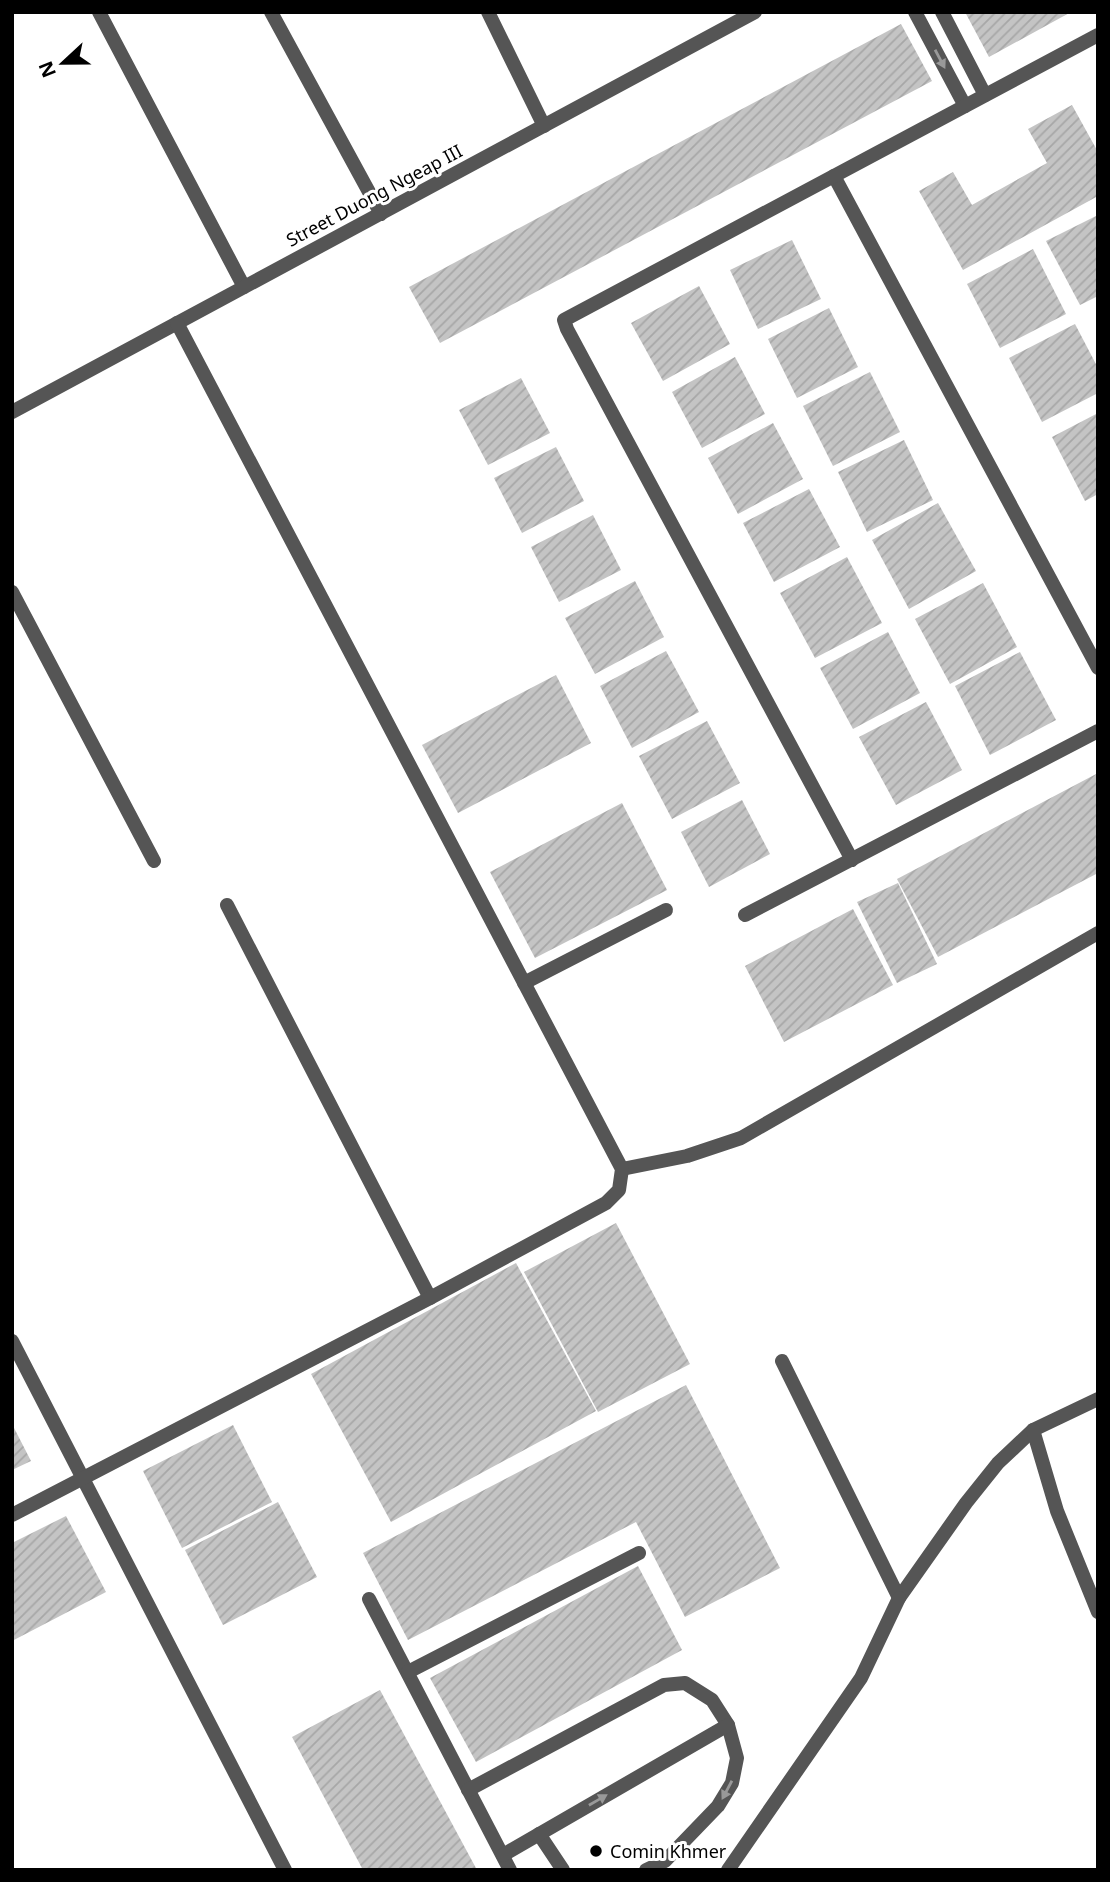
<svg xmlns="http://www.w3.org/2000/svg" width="1110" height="1882" viewBox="0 0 1110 1882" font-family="'Noto Sans',sans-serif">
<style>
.building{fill:url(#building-hatch)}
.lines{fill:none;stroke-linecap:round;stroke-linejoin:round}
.service{stroke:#555;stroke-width:14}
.minor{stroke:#555;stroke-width:14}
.oneway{fill:#999}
.poi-dot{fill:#000;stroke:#fff;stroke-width:2.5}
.labels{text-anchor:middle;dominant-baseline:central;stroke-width:6;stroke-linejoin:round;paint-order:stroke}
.street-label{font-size:18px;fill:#000;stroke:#fff}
.poi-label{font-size:18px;fill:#000;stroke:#fff;text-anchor:start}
</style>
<defs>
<pattern id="building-hatch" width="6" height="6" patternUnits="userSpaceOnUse" patternTransform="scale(1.75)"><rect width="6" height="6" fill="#c4c4c4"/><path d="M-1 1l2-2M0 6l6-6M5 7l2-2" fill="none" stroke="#a7a7a7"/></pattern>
</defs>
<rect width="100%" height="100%" fill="#fff"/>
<g class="building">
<polygon points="965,12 1071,12 989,57"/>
<polygon points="901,24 932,81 440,343 409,287"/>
<polygon points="1072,105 1098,152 1098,196 963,270 919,191 953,172 972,205 1047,163 1028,129"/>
<polygon points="1098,215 1098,296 1080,305 1046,241"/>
<polygon points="792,240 821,299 758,329 730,270"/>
<polygon points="1033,249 1066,314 1000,348 967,284"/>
<polygon points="699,286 730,344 663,381 631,323"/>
<polygon points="829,308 858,367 797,398 768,339"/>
<polygon points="1075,324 1098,368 1098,393 1042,422 1009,358"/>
<polygon points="735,357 765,414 702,448 672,392"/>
<polygon points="870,372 900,432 833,466 803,406"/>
<polygon points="521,378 550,433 488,465 459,410"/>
<polygon points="1098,413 1098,494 1085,501 1052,437"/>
<polygon points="773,423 803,479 738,514 708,458"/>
<polygon points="904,440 933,500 867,532 838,472"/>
<polygon points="556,447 584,501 522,533 494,478"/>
<polygon points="809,489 840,547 774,582 743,523"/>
<polygon points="938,503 976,571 909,609 872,540"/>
<polygon points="593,515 621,570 559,602 531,547"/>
<polygon points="847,557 882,623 815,658 780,593"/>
<polygon points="635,581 664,637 595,674 565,618"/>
<polygon points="983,583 1017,647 950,684 915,619"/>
<polygon points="888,632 920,693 853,729 820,668"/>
<polygon points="666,651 699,712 632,748 600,686"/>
<polygon points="1020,652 1056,720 990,755 955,686"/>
<polygon points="556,675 591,743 458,813 422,745"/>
<polygon points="926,702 962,770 896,805 859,737"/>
<polygon points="707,721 740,783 672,819 639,756"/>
<polygon points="1098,773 1098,873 938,957 897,879"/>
<polygon points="742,800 770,854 709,887 681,832"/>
<polygon points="622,803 667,890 535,958 490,872"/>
<polygon points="898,883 937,964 897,983 857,902"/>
<polygon points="853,909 893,985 784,1042 745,966"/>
<polygon points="616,1223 690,1364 598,1412 524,1272"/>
<polygon points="516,1263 596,1411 391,1522 311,1374"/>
<polygon points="686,1385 780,1568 685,1617 636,1522 408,1640 363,1553"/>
<polygon points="12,1424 31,1461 12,1470"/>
<polygon points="233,1425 272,1502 182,1548 143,1471"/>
<polygon points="278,1502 317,1577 223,1625 185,1550"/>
<polygon points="66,1516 106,1592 12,1641 12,1543"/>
<polygon points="638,1566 682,1650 476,1762 430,1678"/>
<polygon points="380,1690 477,1870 363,1870 292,1737"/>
</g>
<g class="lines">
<g class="service">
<polyline points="99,12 244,287"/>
<polyline points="271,12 381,214"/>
<polyline points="488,12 544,126"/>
<polyline points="12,592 154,861"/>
<polyline points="227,905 430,1298"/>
<polyline points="524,983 666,910"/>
<polyline points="782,1361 899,1598 966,1503 998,1463 1033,1430 1098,1399"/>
<polyline points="1033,1430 1057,1511 1098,1612"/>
<polyline points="369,1599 510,1870"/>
<polyline points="408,1672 639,1553"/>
<polyline points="468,1790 664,1685 685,1683 712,1700 728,1725 737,1758 732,1783 718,1806 665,1861 646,1870"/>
<polyline points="539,1834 563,1870"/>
<polyline points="503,1855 728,1725"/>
</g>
<g class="minor">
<polyline points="915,12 965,106"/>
<polyline points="942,12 985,95"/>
<polyline points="834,176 1098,668"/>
<polyline points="12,412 755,12"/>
<polyline points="852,860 567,329 564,320 1098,35"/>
<polyline points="745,915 1098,731"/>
<polyline points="622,1169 687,1156 741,1138 1098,933"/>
<polyline points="12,1341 285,1870"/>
<polyline points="12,1515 430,1298 606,1203 619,1190 622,1169 177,323"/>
<polyline points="728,1870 861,1678 899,1598"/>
</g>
</g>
<defs><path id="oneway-solid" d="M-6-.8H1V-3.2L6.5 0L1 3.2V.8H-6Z" transform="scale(1.75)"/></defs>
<g class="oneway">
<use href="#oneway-solid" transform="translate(940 59) rotate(62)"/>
<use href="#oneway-solid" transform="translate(727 1790) rotate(118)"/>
<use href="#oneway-solid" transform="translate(598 1800) rotate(-30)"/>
</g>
<circle class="poi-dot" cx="596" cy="1851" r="7"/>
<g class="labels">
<g class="street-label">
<text transform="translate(374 195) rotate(-28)">Street Duong Ngeap III</text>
</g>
<g class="poi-label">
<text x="610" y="1851">Comin Khmer</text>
</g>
</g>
<rect width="1110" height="1882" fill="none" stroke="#000000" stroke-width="28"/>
<g transform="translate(63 63) rotate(248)" stroke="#ffffff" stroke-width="5" paint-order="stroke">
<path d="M0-5L12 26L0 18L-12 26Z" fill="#000000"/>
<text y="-10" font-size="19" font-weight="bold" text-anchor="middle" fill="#000000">N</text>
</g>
</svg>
